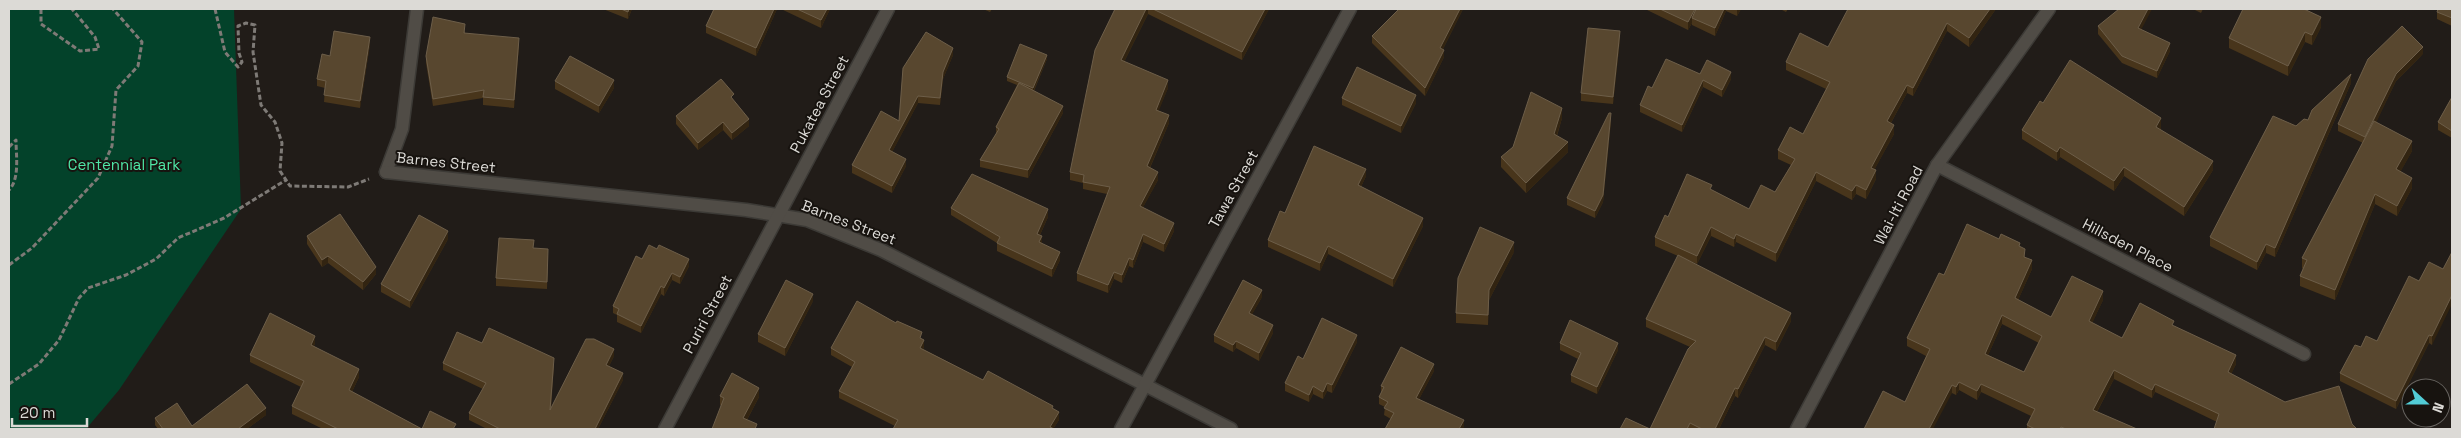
<svg xmlns="http://www.w3.org/2000/svg" width="2461" height="438" viewBox="0 0 2461 438" font-family="'Space Grotesk',sans-serif">
<style>
.green{fill:#03422a}
.lines{fill:none;stroke-linecap:round;stroke-linejoin:round}
.lane-casing{stroke:#3c3a36;stroke-width:15}
.street-casing{stroke:#3c3a36;stroke-width:15}
.secondary-casing{stroke:#3c3a36;stroke-width:15}
.path{stroke:#7e7a76;stroke-width:3;stroke-dasharray:5 2.5;stroke-linecap:butt}
.lane{stroke:#504c46;stroke-width:12}
.street{stroke:#504c46;stroke-width:12}
.secondary{stroke:#504c46;stroke-width:12}
.wall{fill:#48351b;fill-rule:evenodd}
.shaded-wall{fill:#322411}
.building{fill:#58472f;stroke:#6d5e49;fill-rule:evenodd}
.labels{text-anchor:middle;dominant-baseline:central;stroke-width:4;stroke-linejoin:round;paint-order:stroke}
.street-label{font-size:15px;fill:#dcdad6;stroke:#17130f}
.park-label{font-size:15px;fill:#4fe6a6;stroke:#17130f}
</style>
<rect width="100%" height="100%" fill="#211c18"/>
<polygon class="green" points="9,9 234,9 241,209 119,390 86,429 9,429"/>
<g class="lines">
<defs>
<polyline id="lane" points="386,172 402,129 417,9"/>
<g id="street">
<polyline points="1937,165 2304,354"/>
<polyline points="386,172 746,210 807,220 881,250 1231,429"/>
<polyline points="665,429 888,9"/>
<polyline points="1121,429 1350,9"/>
</g>
<polyline id="secondary" points="1797,429 1937,165 2049,9"/>
</defs>
<use href="#lane" class="lane-casing"/>
<use href="#street" class="street-casing"/>
<use href="#secondary" class="secondary-casing"/>
<g class="path">
<polyline points="41,9 41,24 80,51 99,49 95,37 72,9"/>
<polyline points="215,9 225,52 238,67 242,62 239,53 238,26 246,23 255,25 253,52 261,105 275,122 282,143 280,171 290,186 348,187 369,179"/>
<path d="M 9,147 L 16,140 C 16,155 20,179 9,190"/>
<polyline points="9,265 32,248 98,178 112,146 116,90 138,66 142,42 113,9"/>
<polyline points="9,384 39,364 59,340 79,298 88,288 126,275 156,259 178,238 224,218 286,180"/>
</g>
<use href="#lane" class="lane"/>
<use href="#street" class="street"/>
<use href="#secondary" class="secondary"/>
</g>
<g class="wall">
<polygon points="603,9 632,9 628,19"/>
<polygon points="714,9 777,9 756,56 706,33 706,26"/>
<polygon points="781,9 830,9 821,28"/>
<polygon points="983,9 992,9 990,12"/>
<polygon points="1115,9 1269,9 1242,60 1148,14 1124,62 1168,88 1158,111 1169,123 1150,168 1158,180 1143,207 1174,231 1164,252 1143,242 1133,268 1129,266 1122,283 1114,279 1108,293 1077,281 1077,273 1107,194 1083,189 1083,183 1070,180 1070,172"/>
<polygon points="1399,9 1463,9 1443,49 1444,57 1425,96 1372,43 1372,36"/>
<polygon points="1645,9 1741,9 1737,16 1726,11 1715,36 1692,25 1692,23 1688,30"/>
<polygon points="1780,9 1788,9 1786,12"/>
<polygon points="1996,9 1969,47 1947,31 1913,96 1907,93 1891,123 1894,134 1874,170 1876,179 1866,199 1856,194 1852,200 1816,181 1776,262 1736,242 1734,247 1711,236 1697,264 1683,258 1791,321 1776,351 1765,345 1738,398 1735,396 1719,429 1620,429 1650,429 1690,347 1646,327 1646,319 1678,256 1655,246 1655,237 1668,217 1712,190 1749,209 1775,192 1791,165 1778,159 1778,150 1803,134 1826,89 1786,70 1786,62"/>
<polygon points="2193,9 2203,9 2201,13"/>
<polygon points="2452,9 2452,26 2437,19 2437,12"/>
<polygon points="2098,26 2141,30 2170,51 2157,78 2122,63 2098,34"/>
<polygon points="2321,27 2312,45 2305,42 2288,76 2229,48 2229,38"/>
<polygon points="465,31 465,33 519,45 514,108 483,105 483,98 433,106 426,63 426,56"/>
<polygon points="1620,39 1613,104 1581,101 1581,93"/>
<polygon points="370,44 360,108 324,102 325,88 317,86 317,79"/>
<polygon points="2423,54 2396,81 2376,122 2412,151 2400,172 2412,188 2397,216 2375,204 2335,300 2300,286 2300,276 2303,269 2302,268 2302,258 2363,143 2338,131 2338,124"/>
<polygon points="953,55 943,79 940,105 918,103 892,152 906,166 892,193 852,173 852,165 899,121 903,68"/>
<polygon points="1047,59 1034,91 1063,113 1028,178 980,167 980,160 996,134 996,127 1017,85 1007,81 1007,77"/>
<polygon points="1700,74 1731,79 1722,97 1703,87 1682,132 1640,112 1640,105 1652,88"/>
<polygon points="555,81 614,88 599,113 555,89"/>
<polygon points="2351,83 2275,257 2266,253 2257,270 2210,246 2210,237 2296,126 2308,120"/>
<polygon points="2452,97 2452,138 2438,130 2438,122"/>
<polygon points="1342,98 1416,103 1401,133 1342,105"/>
<polygon points="734,101 749,126 732,140 723,130 698,150 676,124 676,116"/>
<polygon points="2043,103 2161,128 2160,130 2213,170 2184,216 2124,176 2114,191 2060,157 2057,161 2022,139 2022,130"/>
<polygon points="1562,118 1557,136 1568,152 1526,193 1501,167 1501,157"/>
<polygon points="1611,121 1603,202 1595,218 1567,205 1567,198"/>
<polygon points="1366,176 1361,187 1423,226 1393,287 1328,254 1320,271 1268,247 1268,240 1285,213"/>
<polygon points="951,208 1048,217 1040,235 1042,244 1060,260 1052,277 997,251 997,243 951,215"/>
<polygon points="307,236 376,274 363,290 328,263 322,267 307,244"/>
<polygon points="448,239 410,308 381,292 381,284"/>
<path d="M 1999,239 L 2020,247 L 2025,257 L 2032,269 L 2018,300 L 2051,317 L 2103,300 L 2092,323 L 2122,338 L 2174,326 L 2236,364 L 2231,374 L 2217,422 L 2155,392 L 2152,398 L 2114,379 L 2097,412 L 2137,429 L 2027,429 L 2027,425 L 2031,416 L 1981,392 L 1977,400 L 1959,390 L 1956,395 L 1952,393 L 1905,402 L 1926,356 L 1907,346 L 1907,338 L 1944,275 ZM 2002,324 L 2039,343 L 2024,372 L 1988,355 Z"/>
<polygon points="534,248 548,256 547,289 496,286 496,278"/>
<polygon points="1514,252 1489,300 1488,325 1456,323 1456,313"/>
<polygon points="642,259 689,266 680,284 672,280 664,296 661,294 641,333 617,322 617,315 613,313 613,306"/>
<polygon points="2443,269 2432,345 2429,343 2396,409 2340,381 2340,373 2361,347 2377,341"/>
<polygon points="1262,297 1252,314 1273,333 1259,361 1236,348 1233,352 1214,342 1214,335"/>
<polygon points="813,301 785,356 758,342 758,334"/>
<polygon points="896,323 922,339 924,347 923,349 983,380 1053,409 1059,420 1053,429 895,426 839,398 839,391 852,367 831,355 831,348"/>
<polygon points="1357,342 1332,393 1327,391 1323,399 1313,394 1309,402 1285,391 1285,383 1303,359"/>
<polygon points="315,343 314,346 359,377 352,392 422,429 453,429 323,429 292,414 292,406 301,387 250,362 250,355"/>
<polygon points="482,343 554,365 551,409 614,356 609,366 623,380 598,429 487,429 469,420 469,413 483,389 443,370 443,363"/>
<polygon points="1560,343 1618,350 1597,394 1571,382 1571,375 1578,359 1560,350"/>
<polygon points="1434,371 1419,399 1464,427 1391,419 1384,415 1385,407 1379,404 1379,397 1381,393 1381,386"/>
<polygon points="720,396 759,397 747,420 757,429 720,405"/>
<polygon points="266,415 247,429 158,429 155,425 155,418 192,426"/>
</g>
<g class="shaded-wall">
<polygon points="629,9 632,9 628,19 628,12"/>
<polygon points="774,9 777,9 756,56 756,48"/>
<polygon points="827,9 830,9 821,28 821,20"/>
<polygon points="1146,9 1148,9 1148,14 1121,68 1121,60"/>
<polygon points="1265,9 1269,9 1242,60 1242,52"/>
<polygon points="1460,9 1463,9 1440,55 1440,48"/>
<polygon points="1695,9 1696,9 1692,18 1692,23 1688,30 1688,22"/>
<polygon points="1724,9 1726,9 1726,11 1715,36 1715,28"/>
<polygon points="1737,9 1741,9 1737,16"/>
<polygon points="1990,9 1996,9 1969,47 1969,38"/>
<polygon points="2148,9 2152,9 2138,36 2138,28"/>
<polygon points="2321,17 2321,27 2312,45 2312,35"/>
<polygon points="1947,23 1947,31 1913,96 1913,88"/>
<polygon points="1620,31 1620,39 1613,104 1613,97"/>
<polygon points="2305,32 2305,42 2288,76 2288,66"/>
<polygon points="370,37 370,44 360,108 360,101"/>
<polygon points="519,38 519,45 514,108 514,100"/>
<polygon points="2170,43 2170,51 2157,78 2157,71"/>
<polygon points="2423,47 2423,54 2396,81 2366,144 2366,137 2396,74"/>
<polygon points="953,48 953,55 943,79 940,105 943,72"/>
<polygon points="1444,50 1444,57 1425,96 1425,88"/>
<polygon points="1047,55 1047,59 1033,92 1033,88"/>
<polygon points="1731,72 1731,79 1722,97 1722,90"/>
<polygon points="2351,74 2351,83 2275,257 2275,248"/>
<polygon points="614,80 614,88 599,113 599,106"/>
<polygon points="1168,80 1168,88 1156,118 1156,110"/>
<polygon points="1703,80 1703,87 1682,132 1682,125"/>
<polygon points="1907,85 1907,93 1887,130 1887,121"/>
<polygon points="1416,95 1416,103 1401,133 1401,126"/>
<polygon points="918,96 918,103 889,158 889,150"/>
<polygon points="1063,106 1063,113 1028,178 1028,170"/>
<polygon points="1562,108 1562,118 1554,144 1554,134"/>
<polygon points="1611,113 1611,121 1603,202 1595,218 1595,211"/>
<polygon points="1169,115 1169,123 1147,174 1147,166"/>
<polygon points="2161,118 2161,128 2156,136 2156,127"/>
<polygon points="749,119 749,126 732,140 732,133"/>
<polygon points="723,122 723,130 698,150 698,143"/>
<polygon points="1894,125 1894,134 1871,176 1871,168"/>
<polygon points="2412,141 2412,151 2396,180 2396,169"/>
<polygon points="1568,142 1568,152 1526,193 1526,183"/>
<polygon points="2060,147 2060,157 2057,161 2057,152"/>
<polygon points="906,159 906,166 892,193 892,186"/>
<polygon points="2213,161 2213,170 2184,216 2184,207"/>
<polygon points="2124,167 2124,176 2114,191 2114,181"/>
<polygon points="1366,169 1366,176 1358,193 1358,185"/>
<polygon points="1876,170 1876,179 1866,199 1866,190"/>
<polygon points="1158,172 1158,180 1140,213 1140,206"/>
<polygon points="1816,172 1816,181 1776,262 1776,253"/>
<polygon points="2412,178 2412,188 2397,216 2397,206"/>
<polygon points="1856,185 1856,194 1852,200 1852,191"/>
<polygon points="2375,194 2375,204 2335,300 2335,290"/>
<polygon points="1048,209 1048,217 1037,241 1037,234"/>
<polygon points="1423,218 1423,226 1393,287 1393,279"/>
<polygon points="1174,223 1174,231 1164,252 1164,244"/>
<polygon points="1711,227 1711,236 1697,264 1697,256"/>
<polygon points="448,231 448,239 410,308 410,301"/>
<polygon points="1143,234 1143,242 1133,268 1133,260"/>
<polygon points="1736,234 1736,242 1734,247 1734,239"/>
<polygon points="1042,236 1042,243 1039,242"/>
<polygon points="1514,242 1514,252 1489,300 1488,325 1489,290"/>
<polygon points="2266,244 2266,253 2257,270 2257,262"/>
<polygon points="1328,246 1328,254 1320,271 1320,263"/>
<polygon points="1060,252 1060,260 1052,277 1052,269"/>
<polygon points="328,256 328,263 322,267 322,260"/>
<polygon points="1129,258 1129,266 1122,283 1122,275"/>
<polygon points="689,259 689,266 680,284 680,277"/>
<polygon points="2032,260 2032,269 2015,307 2015,298"/>
<polygon points="376,267 376,274 363,290 363,282"/>
<polygon points="1114,272 1114,279 1108,293 1108,285"/>
<polygon points="672,273 672,280 664,296 664,288"/>
<polygon points="661,286 661,294 641,333 641,326"/>
<polygon points="1262,290 1262,297 1249,320 1249,313"/>
<polygon points="2103,291 2103,300 2089,330 2089,321"/>
<polygon points="813,294 813,301 785,356 785,348"/>
<polygon points="2452,295 2452,304 2432,345 2432,336"/>
<polygon points="1791,313 1791,321 1776,351 1776,342"/>
<polygon points="2002,315 2002,324 1985,362 1985,354"/>
<polygon points="1273,325 1273,333 1259,361 1259,353"/>
<polygon points="1357,335 1357,342 1332,393 1332,385"/>
<polygon points="2429,335 2429,343 2396,409 2396,401"/>
<polygon points="315,336 315,343 311,352 311,345"/>
<polygon points="1765,337 1765,345 1738,398 1738,389"/>
<polygon points="924,340 924,347 920,355 920,348"/>
<polygon points="1236,341 1236,348 1233,352 1233,345"/>
<polygon points="1618,343 1618,350 1597,394 1597,387"/>
<polygon points="614,349 614,356 606,372 606,365"/>
<polygon points="2236,355 2236,364 2228,381 2228,372"/>
<polygon points="1434,364 1434,371 1416,405 1416,398"/>
<polygon points="359,369 359,377 349,398 349,390"/>
<polygon points="2114,370 2114,379 2093,419 2093,410"/>
<polygon points="623,373 623,380 598,429 595,429"/>
<polygon points="1959,382 1959,390 1956,395 1956,387"/>
<polygon points="1327,383 1327,391 1323,399 1323,392"/>
<polygon points="1981,384 1981,392 1977,400 1977,391"/>
<polygon points="2155,384 2155,392 2152,398 2152,390"/>
<polygon points="1952,385 1952,393 1933,429 1929,429"/>
<polygon points="1313,386 1313,394 1309,402 1309,395"/>
<polygon points="759,388 759,397 743,427 743,418"/>
<polygon points="1735,388 1735,396 1719,429 1715,429"/>
<polygon points="266,408 266,415 247,429 238,429"/>
<polygon points="1059,412 1059,420 1053,429 1050,427"/>
<polygon points="1464,420 1464,427 1463,429 1459,429"/>
</g>
<g class="building">
<polygon points="621,9 629,9 628,12"/>
<polygon points="714,9 774,9 756,48 706,26"/>
<polygon points="797,9 827,9 821,20"/>
<polygon points="1115,9 1146,9 1121,60 1168,80 1156,110 1169,115 1147,166 1158,172 1140,206 1174,223 1164,244 1143,234 1133,260 1129,258 1122,275 1114,272 1108,285 1077,273 1110,187 1083,182 1084,175 1070,172 1095,50"/>
<polygon points="1153,9 1265,9 1242,52"/>
<polygon points="1399,9 1460,9 1440,48 1444,50 1425,88 1372,36"/>
<polygon points="1660,9 1695,9 1688,22"/>
<polygon points="1696,9 1724,9 1715,28 1692,18"/>
<polygon points="1848,9 1990,9 1969,38 1947,23 1913,88 1907,85 1887,121 1894,125 1871,168 1876,170 1866,190 1856,185 1852,191 1816,172 1776,253 1736,234 1734,239 1711,227 1697,256 1655,237 1665,215 1668,217 1687,174 1712,185 1710,189 1749,209 1761,185 1775,192 1795,159 1778,150 1790,127 1803,134 1830,82 1786,62 1800,33 1828,47"/>
<polygon points="2119,9 2148,9 2138,28 2170,43 2157,71 2122,56 2098,26"/>
<polygon points="2243,9 2304,9 2321,17 2312,35 2305,32 2288,66 2229,38"/>
<polygon points="2438,9 2452,9 2452,18 2437,12"/>
<polygon points="433,17 465,24 464,33 519,38 514,100 483,97 484,90 433,99 426,56"/>
<polygon points="2402,26 2423,47 2396,74 2365,137 2338,124 2368,59"/>
<polygon points="1588,28 1620,31 1613,97 1581,93"/>
<polygon points="334,31 370,37 360,101 324,95 326,81 317,79 322,54 330,56"/>
<polygon points="926,32 953,48 943,72 940,98 918,96 889,150 906,159 892,186 852,165 881,111 899,121 903,68"/>
<polygon points="1020,44 1047,55 1033,88 1007,77"/>
<polygon points="570,56 614,80 599,106 555,81"/>
<polygon points="1666,59 1700,74 1707,60 1731,72 1722,90 1703,80 1682,125 1640,105 1648,86 1652,88"/>
<polygon points="2070,60 2161,118 2156,127 2213,161 2184,207 2124,167 2114,181 2060,147 2057,152 2022,130 2040,101 2043,103"/>
<polygon points="1357,67 1416,95 1401,126 1342,98"/>
<polygon points="2351,74 2275,248 2266,244 2257,262 2210,237 2273,116 2296,126 2304,119 2308,120 2312,110"/>
<polygon points="721,79 734,94 731,97 749,119 732,133 723,122 698,143 676,116"/>
<polygon points="1019,83 1063,106 1028,170 980,160 999,129 996,127"/>
<polygon points="1531,92 1562,108 1554,134 1568,142 1526,183 1501,157 1513,147"/>
<polygon points="2452,97 2452,131 2438,122"/>
<polygon points="1609,113 1611,113 1603,195 1595,211 1567,198"/>
<polygon points="2374,121 2412,141 2396,169 2412,178 2397,206 2375,194 2335,290 2300,276 2307,260 2302,258"/>
<polygon points="1314,146 1366,169 1358,185 1423,218 1393,279 1328,246 1320,263 1268,240 1280,211 1285,213"/>
<polygon points="972,174 1048,209 1037,234 1042,236 1039,242 1060,252 1052,269 997,243 1000,237 951,208"/>
<polygon points="340,214 376,267 363,282 328,256 322,260 307,236"/>
<polygon points="419,215 448,231 410,301 381,284"/>
<path d="M 1967,224 L 1999,239 L 2001,234 L 2020,243 L 2019,246 L 2025,249 L 2024,257 L 2032,260 L 2015,298 L 2051,317 L 2072,276 L 2103,291 L 2089,321 L 2122,338 L 2140,303 L 2174,321 L 2172,325 L 2236,355 L 2228,372 L 2285,402 L 2339,386 L 2352,424 L 2357,429 L 2214,429 L 2219,414 L 2155,384 L 2152,390 L 2114,370 L 2093,410 L 2137,429 L 2066,429 L 2061,427 L 2060,429 L 2035,429 L 2027,425 L 2035,409 L 1981,384 L 1977,391 L 1959,382 L 1956,387 L 1952,385 L 1929,429 L 1864,429 L 1883,391 L 1905,402 L 1930,349 L 1907,338 L 1939,273 L 1944,275 ZM 2002,315 L 2042,336 L 2024,372 L 1985,354 Z"/>
<polygon points="1480,227 1514,242 1489,290 1488,315 1456,313 1458,278"/>
<polygon points="499,238 534,240 533,248 548,249 547,282 496,278"/>
<polygon points="649,245 657,249 659,245 689,259 680,277 672,273 664,288 661,286 641,326 617,314 619,309 613,306 636,256 642,259"/>
<polygon points="2452,252 2452,295 2432,336 2429,335 2396,401 2340,373 2355,345 2361,347 2366,336 2377,341 2409,276 2419,281 2429,262 2443,269"/>
<polygon points="1678,255 1791,313 1776,342 1765,337 1738,389 1735,388 1715,429 1702,429 1690,423 1687,429 1620,429 1626,418 1650,429 1688,349 1696,341 1646,319"/>
<polygon points="786,280 813,294 785,348 758,334"/>
<polygon points="1243,280 1262,290 1249,313 1273,325 1259,353 1236,341 1233,345 1214,335"/>
<polygon points="857,301 896,323 897,321 922,332 920,338 924,340 920,348 983,380 988,371 1053,406 1052,408 1059,412 1050,427 1054,429 893,429 898,420 839,391 855,362 831,348"/>
<polygon points="270,313 315,336 311,345 359,369 349,390 422,429 430,411 456,424 453,429 338,429 292,406 304,381 250,355"/>
<polygon points="1322,318 1357,335 1332,385 1327,383 1323,392 1313,386 1309,395 1285,383 1298,356 1303,359"/>
<polygon points="1570,320 1618,343 1597,387 1571,375 1581,353 1560,343"/>
<polygon points="489,328 554,358 550,410 586,339 594,339 614,349 606,365 623,373 595,429 500,429 469,413 486,383 443,363 457,332 482,343"/>
<polygon points="1401,347 1434,364 1416,398 1464,420 1459,429 1385,429 1394,413 1384,408 1388,402 1379,397 1384,387 1381,386"/>
<polygon points="732,373 759,388 743,418 757,424 755,429 712,429 724,398 720,396"/>
<polygon points="247,384 266,408 238,429 163,429 155,418 177,403 192,426"/>
</g>
<g class="labels">
<g class="street-label">
<text transform="translate(819 104) rotate(-62)">Pukatea Street</text>
<text transform="translate(446 162) rotate(6)">Barnes Street</text>
<text transform="translate(1233 189) rotate(-61)">Tawa Street</text>
<text transform="translate(1898 205) rotate(-62)">Wai-Iti Road</text>
<text transform="translate(849 222) rotate(21)">Barnes Street</text>
<text transform="translate(2128 245) rotate(27)">Hillsden Place</text>
<text transform="translate(707 314) rotate(-62)">Puriri Street</text>
</g>
<g class="park-label">
<text x="124" y="164">Centennial Park</text>
</g>
</g>
<rect width="2461" height="438" fill="none" stroke="#dcdad6" stroke-width="20"/>
<g transform="translate(2426 403) rotate(111)"><circle r="24" fill="#17130f" stroke="#66635f"/>
<path d="M0-4L9 19L0 12L-9 19Z" fill="#52ccd6"/>
<text y="-8" font-size="14" font-weight="bold" text-anchor="middle" fill="#dcdad6">N</text>
</g>
<path d="M12 418v8h75v-8" fill="none" stroke="#dcdad6" stroke-width="2.5"/>
<text x="20" y="418" font-size="15" fill="#dcdad6" stroke="#17130f" stroke-width="4" paint-order="stroke">20 m</text>
</svg>
